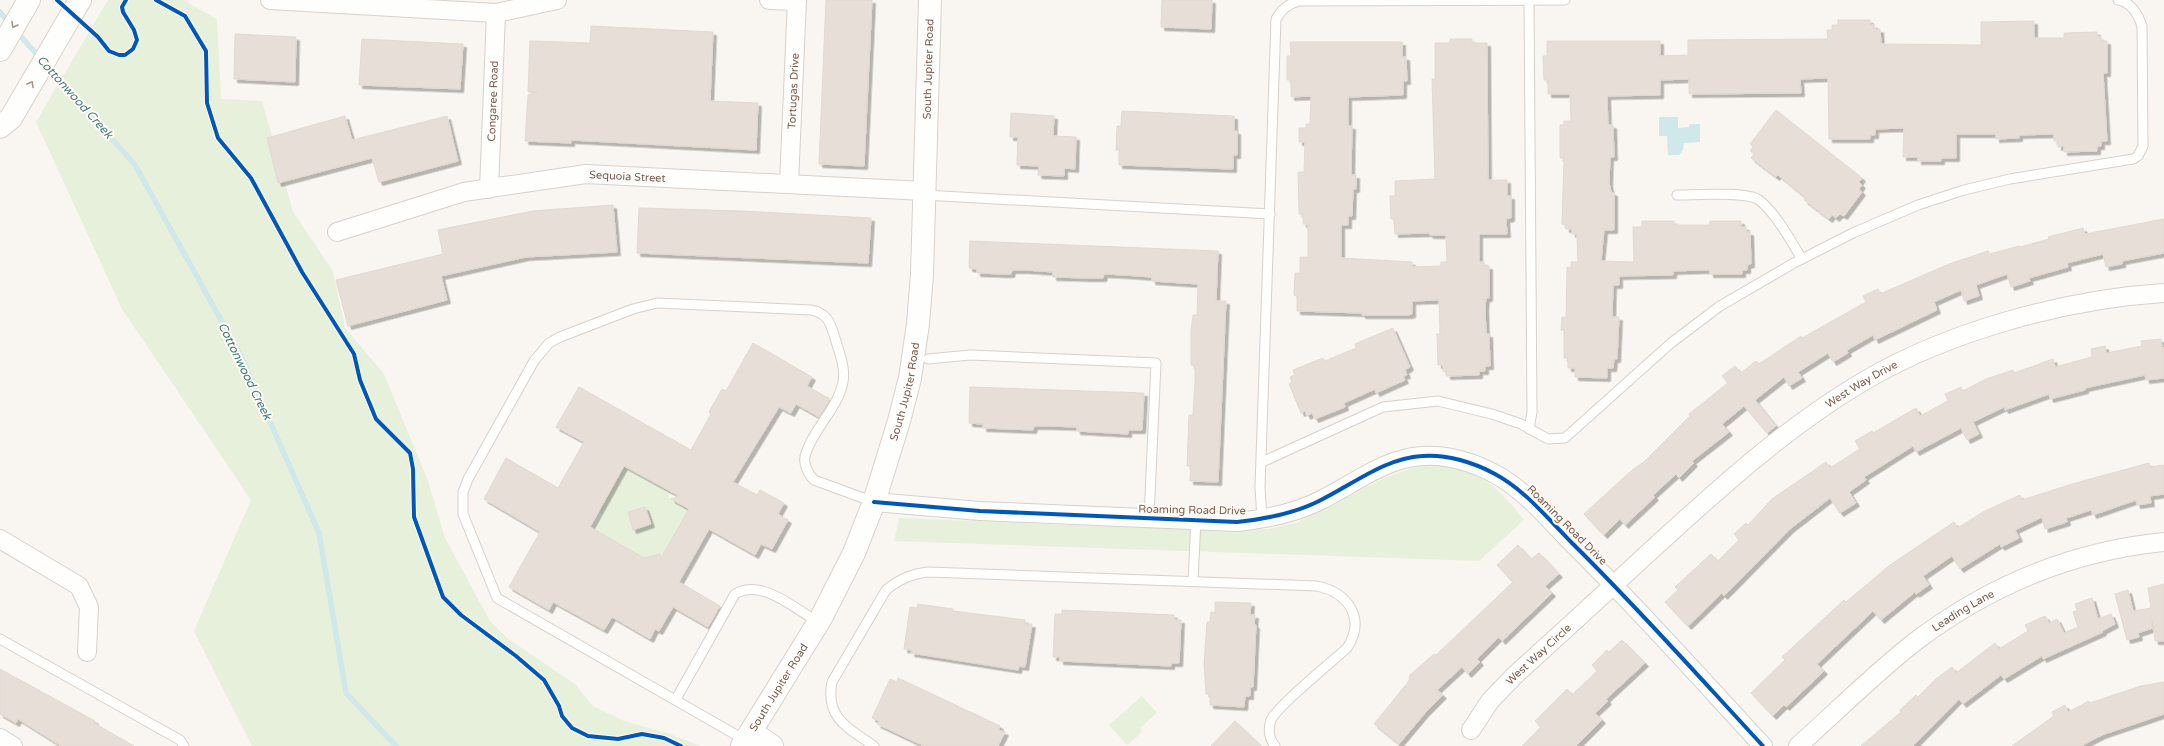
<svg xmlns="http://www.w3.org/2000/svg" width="2164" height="746" viewBox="0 0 2164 746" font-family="'Varela Round',sans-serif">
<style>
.green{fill:#e7f0db}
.water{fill:#d0e8ea}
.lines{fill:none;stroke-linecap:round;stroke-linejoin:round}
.stream{stroke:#d0e8ea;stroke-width:5.5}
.building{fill:#e6ded7;stroke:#e2d8d2;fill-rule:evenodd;filter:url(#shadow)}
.lane-casing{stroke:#d7d1cb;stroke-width:11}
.street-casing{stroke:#d7d1cb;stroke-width:20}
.secondary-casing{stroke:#d9d2cb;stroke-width:24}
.lane{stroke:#fefefd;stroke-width:9}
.street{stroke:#fefefd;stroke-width:18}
.secondary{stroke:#fefefd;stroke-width:22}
.cycleway-casing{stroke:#fffaf3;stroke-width:6}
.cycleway{stroke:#0057b8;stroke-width:4}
.oneway{stroke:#a8958b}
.labels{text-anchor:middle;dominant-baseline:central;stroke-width:4;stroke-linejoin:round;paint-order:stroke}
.street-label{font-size:11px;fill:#7a5c4d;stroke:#fffaf3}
.water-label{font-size:12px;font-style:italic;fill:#437c86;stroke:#fffaf3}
</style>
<defs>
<filter id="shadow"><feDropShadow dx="3.5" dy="3.5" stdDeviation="0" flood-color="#0004"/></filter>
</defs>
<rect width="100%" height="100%" fill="#f9f5f0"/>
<g class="green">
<polygon points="108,0 183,0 217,19 221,99 262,101 293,212 333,271 345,328 384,374 428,481 445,538 490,621 507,638 575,684 593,706 624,721 664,732 701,746 252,746 194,631 251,500 122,309 36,122"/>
<polygon points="624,466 671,491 668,497 689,509 662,556 658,554 644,558 593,529 602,514 598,512"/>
<path d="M 1419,466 C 1429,466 1440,465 1450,467 C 1484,473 1504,494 1524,520 L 1479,561 L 894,541 L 899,518 L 1150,528 L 1268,529 L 1296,523 L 1384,478 Z"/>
<polygon points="1142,696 1157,713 1140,728 1142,732 1127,745 1109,725"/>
</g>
<polygon class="water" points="1659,117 1678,117 1678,128 1689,127 1689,124 1700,124 1700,142 1684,143 1683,150 1679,155 1668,155 1667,136 1659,136"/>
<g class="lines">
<g class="stream">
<polyline points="0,12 10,24"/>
<polyline points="16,31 41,59"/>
<polyline points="47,65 135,165 242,358 319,533 346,693 396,746"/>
</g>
</g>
<g class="building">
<polygon points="826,0 872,0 864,166 819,164"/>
<polygon points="1162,0 1212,0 1211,29 1161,27"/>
<polygon points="1838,20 1870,20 1870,25 1874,25 1875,30 1880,29 1881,44 1981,45 1981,22 2034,21 2034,38 2064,38 2064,33 2097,32 2097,37 2101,37 2101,41 2107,41 2107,73 2103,73 2107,141 2101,141 2101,146 2097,146 2097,151 2064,152 2064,146 2058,147 2058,141 2054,141 2054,134 2019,135 2019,138 1996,139 1996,134 1956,134 1956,158 1941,158 1941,161 1918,161 1918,157 1903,157 1904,128 1875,129 1875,135 1870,135 1870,139 1829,139 1828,78 1800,79 1801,93 1689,94 1689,79 1660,80 1660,95 1607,96 1608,125 1613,125 1614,157 1610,157 1609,183 1611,192 1614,193 1614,230 1604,230 1601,261 1634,262 1633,227 1642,227 1642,221 1674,221 1674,225 1710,225 1710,221 1741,221 1741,227 1746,227 1746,232 1750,232 1751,264 1747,265 1747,270 1742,270 1742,274 1710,274 1710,270 1702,270 1673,271 1673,275 1619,276 1619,285 1613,285 1612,317 1619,317 1617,359 1614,359 1613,368 1607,368 1607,378 1575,377 1575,368 1568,368 1568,358 1564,358 1564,330 1561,330 1562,317 1566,317 1567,267 1571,268 1571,262 1578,262 1577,234 1572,234 1572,229 1566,229 1566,225 1562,224 1564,157 1560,158 1560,125 1564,125 1564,121 1571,121 1570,94 1548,94 1548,80 1544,80 1543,56 1547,56 1547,41 1660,41 1660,56 1688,55 1688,40 1828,39 1827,30 1832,30 1832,25 1838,25"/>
<polygon points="591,26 713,32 710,101 758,103 756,150 571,140 571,143 525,141 528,95 537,92 528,92 530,41 590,43"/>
<polygon points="235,34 296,37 295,82 234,79"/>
<polygon points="362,39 463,44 460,89 359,85"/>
<polygon points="1450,39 1472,39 1472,43 1487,43 1488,180 1507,180 1507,196 1511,196 1511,218 1506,219 1507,234 1479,234 1479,262 1484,262 1484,266 1489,266 1489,298 1486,298 1485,307 1486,334 1489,334 1490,366 1485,366 1485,371 1479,371 1479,375 1447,376 1447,371 1443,372 1443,365 1438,365 1437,334 1440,334 1439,300 1412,301 1412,314 1409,315 1362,315 1362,313 1297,311 1297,296 1294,295 1295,273 1300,273 1300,257 1308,257 1308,224 1303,224 1303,214 1299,214 1298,172 1304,172 1305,142 1299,142 1299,128 1306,128 1306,124 1310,124 1311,96 1291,97 1291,80 1287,80 1287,56 1291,56 1290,42 1402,42 1402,57 1406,57 1407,81 1403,81 1403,95 1348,97 1348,126 1352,126 1351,175 1356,175 1356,189 1353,189 1352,216 1348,216 1348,225 1341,225 1341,258 1412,262 1412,267 1441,266 1441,262 1447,262 1446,235 1430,235 1429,233 1395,234 1394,219 1391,219 1390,196 1395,196 1395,181 1435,179 1432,79 1435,79 1435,43 1450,43"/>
<polygon points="1776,110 1862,178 1859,182 1862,185 1859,189 1862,192 1844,216 1840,214 1836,218 1832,215 1829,219 1804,200 1806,198 1789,184 1778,175 1776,177 1751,158 1754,154 1750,151 1753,147 1750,144"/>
<polygon points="1122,111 1234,116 1234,131 1237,131 1237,155 1233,155 1233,169 1119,165 1119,150 1116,150 1117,126 1121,126"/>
<polygon points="1011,113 1054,116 1053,136 1076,137 1075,169 1064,168 1064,176 1038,175 1039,166 1017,165 1018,137 1010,137"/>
<polygon points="345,116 352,140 447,116 458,161 379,182 372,158 278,183 267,138"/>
<polygon points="613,205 617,252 526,257 441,276 447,300 348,326 336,280 443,254 438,230 533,211"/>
<polygon points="639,208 742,211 871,218 868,263 637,253"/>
<polygon points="2164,219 2164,253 2122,261 2122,264 2106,267 2103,254 2067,263 2068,267 2029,278 2030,281 2011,287 2007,274 1976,285 1979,296 1964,301 1961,290 1934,302 1937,310 1875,340 1873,335 1847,350 1848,353 1833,362 1828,353 1798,372 1802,378 1789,386 1784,377 1755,400 1776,426 1767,433 1744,406 1722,424 1729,432 1692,461 1694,463 1679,478 1676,474 1653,495 1655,497 1625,525 1620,519 1604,535 1584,514 1631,471 1645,461 1690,416 1689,414 1728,383 1722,376 1735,366 1741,373 1756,361 1759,364 1801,336 1802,338 1866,302 1863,296 1878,289 1880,294 1949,264 1988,251 1990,254 2019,246 2020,247 2049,239 2048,237 2083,228 2085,234"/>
<polygon points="970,241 1218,251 1216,301 1226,301 1218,482 1190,481 1191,466 1187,466 1189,415 1193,415 1195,381 1195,366 1191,365 1191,331 1193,315 1197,315 1198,284 1152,281 1152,277 1124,275 1104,274 1103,278 1087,278 1053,277 1053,272 1026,270 1012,270 1011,274 1003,274 977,273 977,269 969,268"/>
<polygon points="1393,328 1410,367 1405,370 1407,375 1403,376 1405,380 1376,393 1375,389 1344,403 1345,407 1315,419 1312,413 1307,416 1305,411 1301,413 1289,384 1292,382 1290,377 1295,375 1293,370 1323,358 1325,361 1356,348 1355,344"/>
<polygon points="2161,339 2162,348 2164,348 2164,378 2146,380 2145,375 2085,388 2085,390 2050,399 2049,394 2005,410 2004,407 1973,422 1979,434 1967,440 1961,428 1916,452 1913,446 1864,477 1866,480 1849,492 1856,503 1840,513 1830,498 1790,529 1724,596 1722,593 1688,626 1665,602 1678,590 1675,587 1711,554 1718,561 1739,540 1734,534 1746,523 1748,525 1772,499 1826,462 1830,468 1860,449 1855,441 1872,431 1873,433 1916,408 1920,416 1948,401 1945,394 1961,387 1963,391 1986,379 2013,370 2014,373 2053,359 2055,367 2092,357 2091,349 2105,346 2106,353 2142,346 2141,341"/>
<path d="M 753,343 L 812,377 L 807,386 L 830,399 L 819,417 L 796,404 L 791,413 L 779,407 L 733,482 L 757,495 L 760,490 L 784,503 L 778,514 L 788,520 L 772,549 L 761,544 L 755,555 L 709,529 L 679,582 L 720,606 L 708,627 L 673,607 L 659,631 L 655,629 L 650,639 L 612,617 L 604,630 L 553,602 L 549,610 L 509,587 L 540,532 L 484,499 L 506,458 L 558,488 L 584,442 L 556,427 L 579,387 L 691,450 L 711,414 L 709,412 L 722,389 L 726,391 ZM 624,466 L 679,496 L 671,499 L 689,509 L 661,558 L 660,554 L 644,558 L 590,527 Z"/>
<polygon points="970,387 1144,393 1142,430 1128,430 1128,434 1077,431 1077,427 1049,426 1034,426 1033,430 983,428 983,424 969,423"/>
<polygon points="2149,463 2150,467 2164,465 2164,494 2150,496 2151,503 2137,505 2136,500 2093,515 2091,510 2066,518 2067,522 2045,529 2042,517 2015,530 2019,538 2001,547 2000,544 1960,569 1952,556 1923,576 1929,585 1916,594 1915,592 1881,620 1873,611 1817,664 1824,671 1786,707 1784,705 1773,716 1751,693 1785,660 1782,657 1844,600 1846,602 1890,565 1954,522 1958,528 1983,512 2020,495 2022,500 2072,484"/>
<polygon points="645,507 651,524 633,530 628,512"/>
<polygon points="1518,545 1531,559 1539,553 1559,574 1545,586 1552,593 1502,641 1499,637 1477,659 1480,662 1468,674 1462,667 1437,690 1443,695 1425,713 1399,744 1374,724 1409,681 1410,675 1434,654 1436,655 1513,582 1497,565"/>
<polygon points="2164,584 2164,641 2155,641 2152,620 2153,628 2138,633 2139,637 2127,640 2115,594 2128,590 2133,611 2151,608 2148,588"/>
<polygon points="2092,598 2098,619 2111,614 2115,624 2102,631 2103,632 2043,659 2042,656 2004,679 2001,675 1963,704 1959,699 1913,746 1861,746 1901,712 1900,710 1916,695 1918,697 1936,679 1952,667 1956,673 1995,643 1999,649 2028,631 2025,625 2045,616 2049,623 2057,619 2064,633 2078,627 2073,612 2077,610 2075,604"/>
<polygon points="1215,602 1251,603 1250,615 1255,615 1254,625 1256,625 1253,687 1250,687 1250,696 1245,696 1244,707 1210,705 1210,694 1206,694 1204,663 1207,622 1210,622 1211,612 1215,613"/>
<polygon points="918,604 953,609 953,611 1025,620 1025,624 1032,624 1025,667 1019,666 1018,670 911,653 912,650 904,649 910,607 917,608"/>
<polygon points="1062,610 1174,615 1174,620 1181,620 1179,663 1171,663 1171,666 1060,661 1060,657 1053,657 1055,614 1062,614"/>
<polygon points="1622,640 1645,663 1606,699 1608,701 1595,713 1602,720 1576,746 1522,746 1541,727 1535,721 1567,689 1572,695 1597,671 1592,665 1607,650 1609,652"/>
<polygon points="0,669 95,721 94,723 134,746 61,746 18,719 16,723 0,714"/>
<polygon points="898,678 1000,726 998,730 1005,732 998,746 924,746 877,724 879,721 872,718 890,679 897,682"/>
<polygon points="2164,682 2164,714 2102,735 2081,746 2012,746 2054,716 2052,712 2065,705 2068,712 2089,701 2090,703 2141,686"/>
<polygon points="1235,721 1261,746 1211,746"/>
</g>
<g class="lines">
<defs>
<g id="lane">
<polyline points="1529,0 1532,412 1529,429"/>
<polyline points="924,195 1270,214"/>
<path d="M 1677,195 C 1694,195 1747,191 1759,200 C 1775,212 1791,241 1802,259"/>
<polyline points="928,359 970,355 1156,363 1149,518"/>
<path d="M 1262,462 L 1383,407 L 1438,401 L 1492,414 L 1521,424 L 1548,439 L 1565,438 L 1671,343 L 1720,306 L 1794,263 L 1853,233 L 1918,205 L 1964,190 L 2010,179 L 2133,159 L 2138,156 L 2143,146 L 2142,26 C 2138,14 2131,2 2118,0"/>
<path d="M 1262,519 L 1260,487 L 1276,19 C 1282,9 1287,5 1298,1 L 1565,0"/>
<polyline points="1193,581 1196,520"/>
<polyline points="0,639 180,740 184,746"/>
<path d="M 676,699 L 735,594 C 762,578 795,609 818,622"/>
<path d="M 745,740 L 497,598 L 463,514 L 463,492 L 468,479 L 534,361 L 549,343 L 560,337 L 633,309 L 657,303 L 811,310 C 826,313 830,321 834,335 C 838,349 846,367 843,382 C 838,408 814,428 806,453 C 802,462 808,474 814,480 L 874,502"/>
<path d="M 874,746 C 848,728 825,718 832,682 L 886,590 C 900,579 911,574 928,572 L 1317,586 C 1349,593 1366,619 1347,648 C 1333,661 1276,707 1271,720 C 1268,729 1269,739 1275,746"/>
</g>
<g id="street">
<polyline points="270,0 496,13 557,0"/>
<polyline points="769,0 797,1"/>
<path id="s1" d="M 789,183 L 797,0"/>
<path id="s2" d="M 489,189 L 496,13"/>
<path id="s3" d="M 337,232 L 464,192 L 586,174 L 924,191"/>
<path d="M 874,502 L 980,511 L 1237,522 C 1266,519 1293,514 1319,501 C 1352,485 1385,458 1422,456 C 1446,454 1473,462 1495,474 C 1525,490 1549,520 1573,544 C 1639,609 1700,678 1763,746"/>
<polyline points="0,539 79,586 89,607 87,652"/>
<path id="s4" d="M 1471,730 L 1490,701 L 1514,676 C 1558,636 1602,596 1646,555 C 1715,492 1783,429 1864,381 C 1949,331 2066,299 2164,293"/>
<polyline points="0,738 13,746"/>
<path id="s5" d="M 1798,746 C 1837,711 1875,673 1916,641 C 1989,586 2073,551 2164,542"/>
</g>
<g id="secondary">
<polyline points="0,50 29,0"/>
<polyline points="0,127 11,118 80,0"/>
<polyline points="751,732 772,746"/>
<path id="s6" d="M 742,746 L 821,618 L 854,553 L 874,502 L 899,421 L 910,378 L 918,324 L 922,274 L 930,0"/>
</g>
</defs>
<use href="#lane" class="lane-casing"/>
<use href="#street" class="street-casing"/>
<use href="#secondary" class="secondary-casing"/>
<use href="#lane" class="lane"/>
<use href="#street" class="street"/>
<use href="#secondary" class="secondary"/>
<defs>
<g id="cycleway">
<polyline points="57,0 98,37 109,51 119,55 125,55 133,49 137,40 134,30 123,12 122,7 126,0"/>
<polyline points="156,0 185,16 206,51 207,103 218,138 251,178 302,272 354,354 360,380 376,419 410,453 413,469 414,517 443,597 461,615 516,656 544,680 559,706 562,716 572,728 588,736 618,739 642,734 664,738 681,746"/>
<path d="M 874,502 L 980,511 L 1237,522 C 1266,519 1293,514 1319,501 C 1352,485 1385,458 1422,456 C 1446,454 1473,462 1495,474 C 1525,490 1549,520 1573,544 C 1639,609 1700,678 1763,746"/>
</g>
</defs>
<use href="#cycleway" class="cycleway-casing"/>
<use href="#cycleway" class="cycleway"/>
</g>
<defs><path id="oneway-chevron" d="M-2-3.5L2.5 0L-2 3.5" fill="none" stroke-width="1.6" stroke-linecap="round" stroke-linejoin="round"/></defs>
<g class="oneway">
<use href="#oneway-chevron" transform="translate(14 25) rotate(120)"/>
<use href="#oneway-chevron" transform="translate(31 84) rotate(-60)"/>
</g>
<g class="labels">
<g class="street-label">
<text stroke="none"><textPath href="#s6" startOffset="717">South Jupiter Road</textPath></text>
<text stroke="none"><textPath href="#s1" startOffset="92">Tortugas Drive</textPath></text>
<text stroke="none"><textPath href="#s2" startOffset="88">Congaree Road</textPath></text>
<text stroke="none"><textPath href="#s3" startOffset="298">Sequoia Street</textPath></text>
<text stroke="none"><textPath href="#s4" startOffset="524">West Way Drive</textPath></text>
<text stroke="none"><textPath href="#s6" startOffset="393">South Jupiter Road</textPath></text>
<text transform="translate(1192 510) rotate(1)">Roaming Road Drive</text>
<text transform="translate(1567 525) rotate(45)">Roaming Road Drive</text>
<text stroke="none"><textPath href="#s5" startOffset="214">Leading Lane</textPath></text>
<text stroke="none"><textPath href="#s4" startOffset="102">West Way Circle</textPath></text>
<text stroke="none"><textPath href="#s6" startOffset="69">South Jupiter Road</textPath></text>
</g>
<g class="water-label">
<text transform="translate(75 97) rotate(48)">Cottonwood Creek</text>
<text transform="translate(245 371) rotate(64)">Cottonwood Creek</text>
</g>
</g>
</svg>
